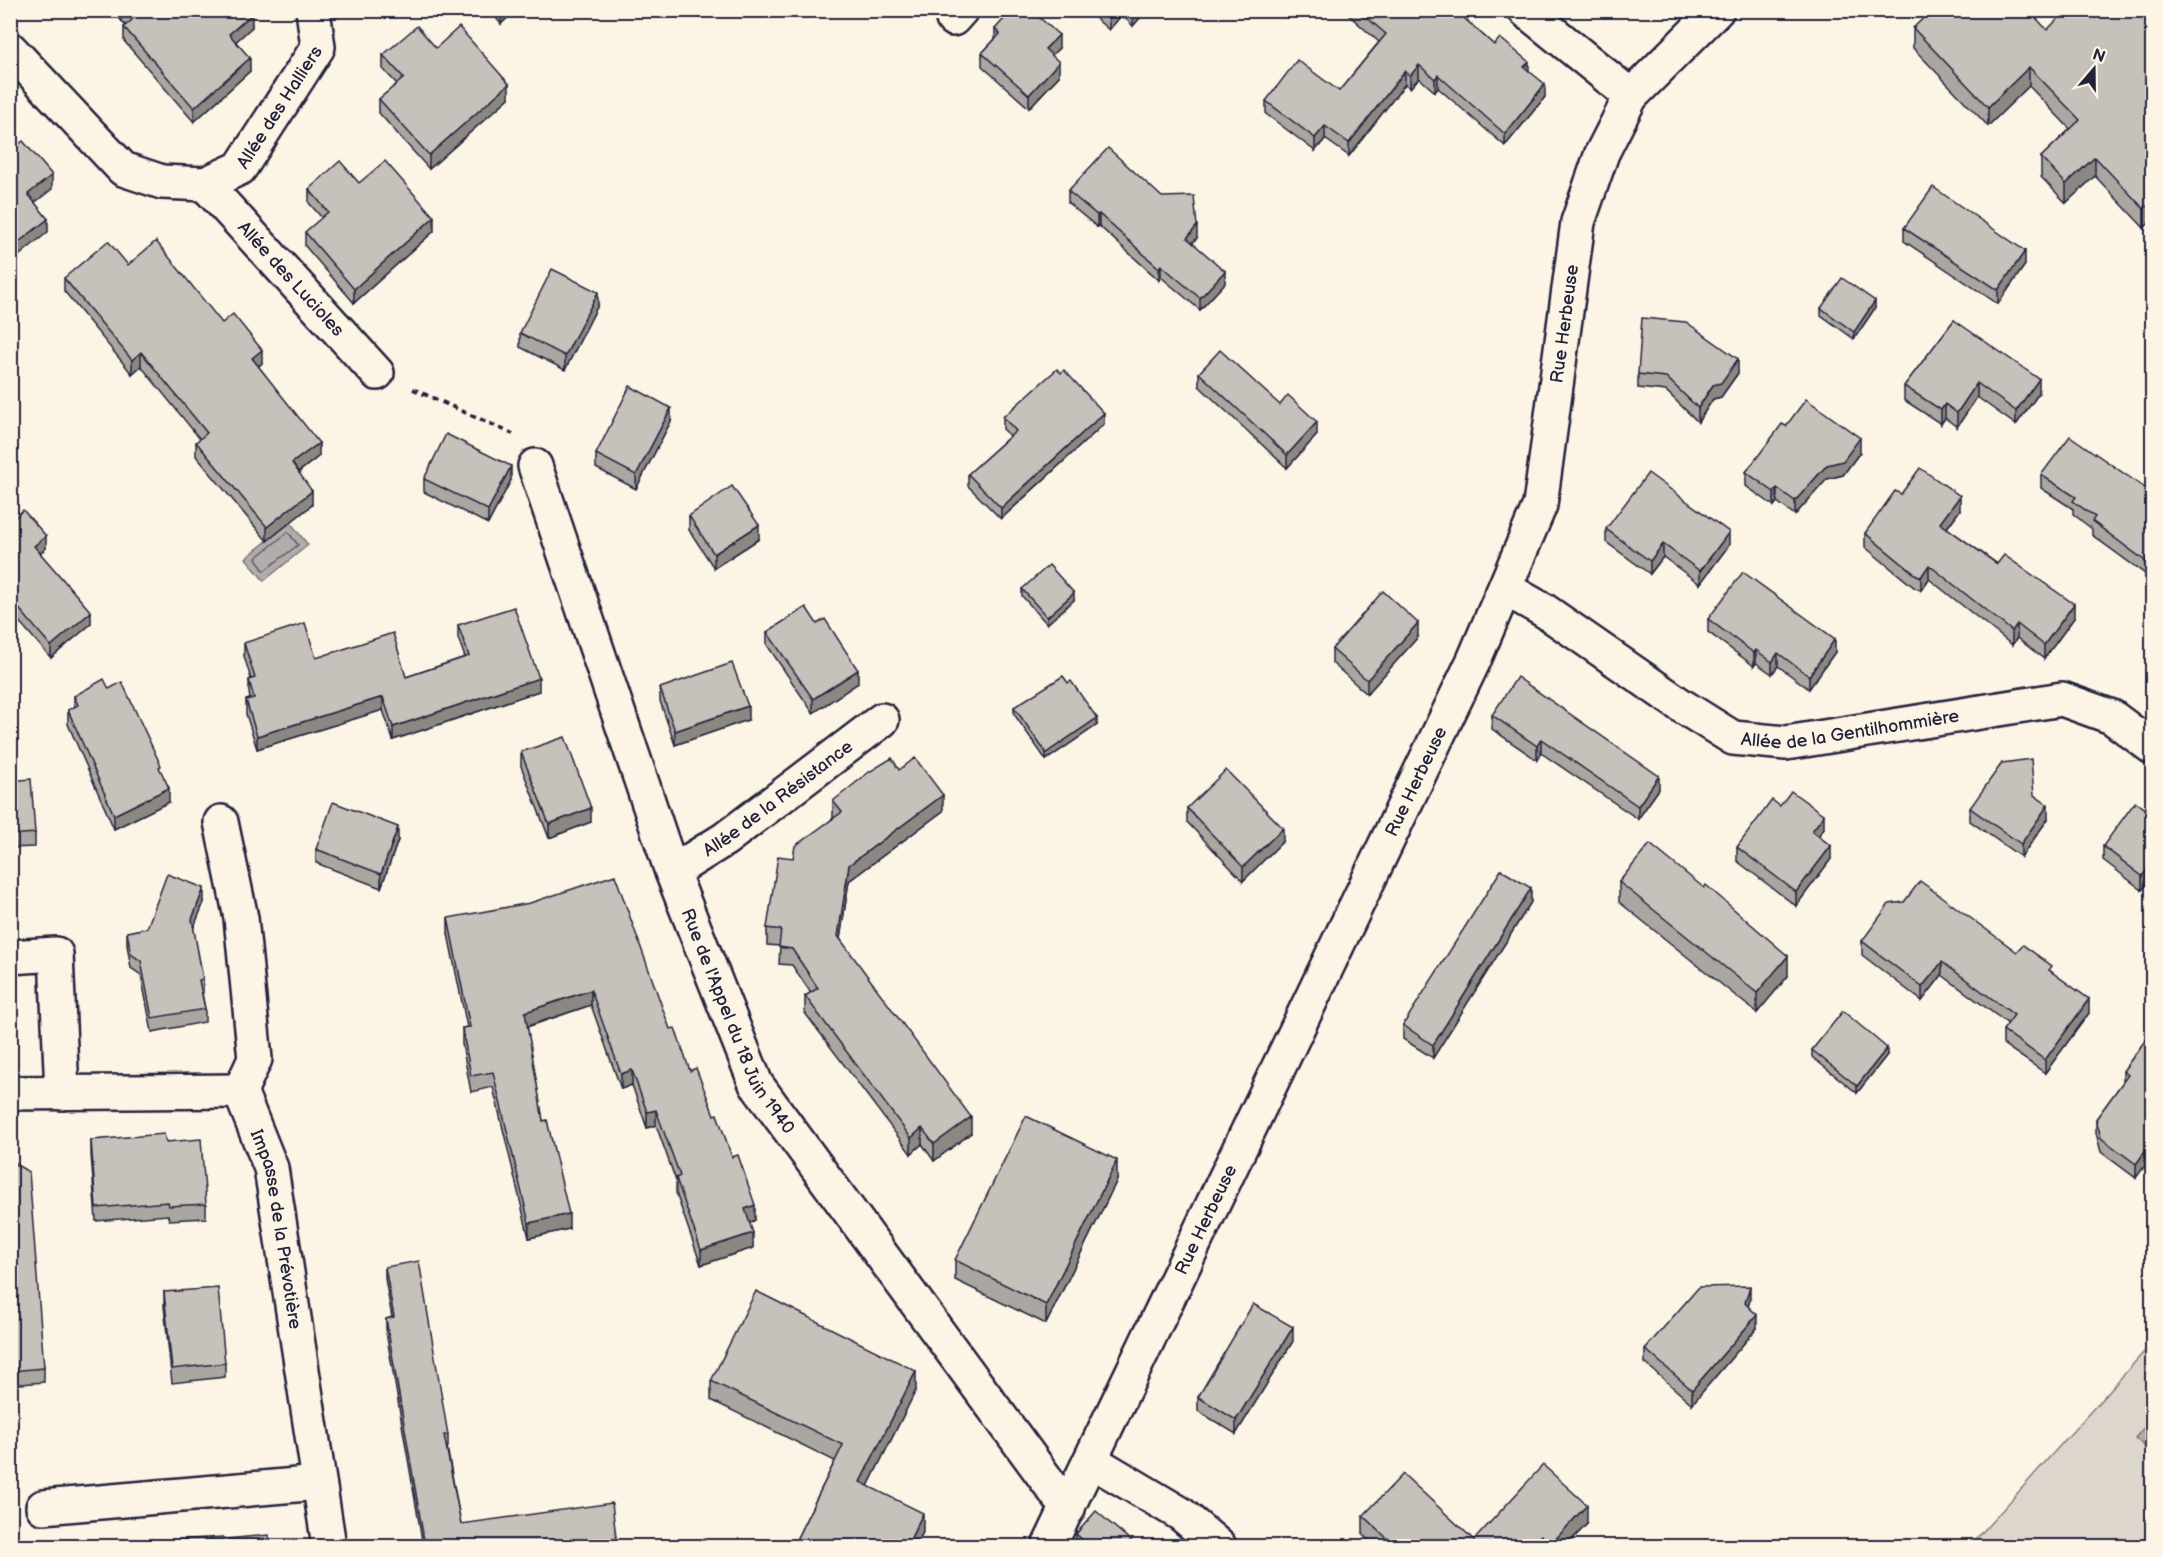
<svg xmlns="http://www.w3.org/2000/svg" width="2163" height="1557" viewBox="0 0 2163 1557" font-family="'Balsamiq Sans',sans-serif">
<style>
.green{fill:#dcd6cc;stroke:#7f7c84;stroke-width:1.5}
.water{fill:#b2adab;stroke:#78757e;stroke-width:1.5}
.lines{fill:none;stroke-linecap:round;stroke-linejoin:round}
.shore{stroke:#5c5a68;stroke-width:1.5}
.minor-casing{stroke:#22223b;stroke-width:38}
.path{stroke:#22223b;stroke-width:4;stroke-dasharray:6 4.5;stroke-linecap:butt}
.minor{stroke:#fcf5e5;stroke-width:33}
.wall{fill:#aaa6a1;stroke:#22223b;stroke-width:1.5}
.shaded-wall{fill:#8b8783;stroke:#22223b;stroke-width:1.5}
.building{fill:#c6c1bb;stroke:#22223b;stroke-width:1.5}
.labels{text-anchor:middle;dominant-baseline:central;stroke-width:6;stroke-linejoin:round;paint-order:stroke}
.street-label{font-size:18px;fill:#22223b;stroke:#fcf5e5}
</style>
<rect width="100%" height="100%" fill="#fcf5e5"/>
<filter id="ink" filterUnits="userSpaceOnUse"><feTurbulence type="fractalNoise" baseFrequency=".0167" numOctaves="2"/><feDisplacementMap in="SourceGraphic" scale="12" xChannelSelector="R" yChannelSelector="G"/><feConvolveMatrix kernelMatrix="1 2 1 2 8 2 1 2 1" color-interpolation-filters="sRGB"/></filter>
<g filter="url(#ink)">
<polygon class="green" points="2152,1343 2152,1546 1970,1546"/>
<g class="water">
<polygon points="290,522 308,545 264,581 246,558"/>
<polygon points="2152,1418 2152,1453 2135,1438"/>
</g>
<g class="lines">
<polygon class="shore" points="288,532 298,545 264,571 256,558"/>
<defs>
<g id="minor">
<polyline points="1525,10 1631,96"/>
<polyline points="953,19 961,10"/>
<path id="s1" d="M 10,49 L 123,169 L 162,182 L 205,184 L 240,168 L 318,47 L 313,10"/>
<path id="s2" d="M 205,184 L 377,373"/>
<path id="s3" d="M 535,466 L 672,872 L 756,1084 L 1068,1509"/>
<path id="s4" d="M 1506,589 L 1545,611 L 1682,706 L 1733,738 L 1786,743 L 2062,699 L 2112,717 L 2152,747"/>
<polyline points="221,822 241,918 255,1059 240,1091"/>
<path id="s5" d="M 672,872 L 725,839 L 882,720"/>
<polyline points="10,957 56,954 62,1093"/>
<path id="s6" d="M 10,1093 L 240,1091 L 271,1168 L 329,1546"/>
<polyline points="1092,1461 1181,1514 1219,1546"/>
<polyline points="43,1507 319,1483"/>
<path id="s7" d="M 1049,1546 L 1474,660 L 1540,505 L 1578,222 L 1602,153 L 1631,96 L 1717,10"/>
</g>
</defs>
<use href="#minor" class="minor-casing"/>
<polyline class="path" points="413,389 513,434"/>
<use href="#minor" class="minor"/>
</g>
<g class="wall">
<polygon points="112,10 249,10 252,27 235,42 250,71 194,122 124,41 124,27 126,26"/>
<polygon points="489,10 516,10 501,24"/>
<polygon points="1086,10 1147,10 1133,26 1122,15 1109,30"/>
<polygon points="1343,10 1455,10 1494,45 1529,71 1545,97 1505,146 1438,88 1435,92 1419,78 1410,88 1405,84 1349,156 1325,139 1315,151 1266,114 1266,101 1339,91 1379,42"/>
<polygon points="2152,21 2152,220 2144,228 2095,176 2066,203 2041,177 2041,157 2070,129 2029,86 1988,126 1913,48 1913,28 2047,30"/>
<polygon points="995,29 1059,48 1051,55 1059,76 1029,108 982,66 982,53 995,39"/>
<polygon points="436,48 509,98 429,169 379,113 379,99 397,84 383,69 383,55"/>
<polygon points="359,183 434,231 354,303 305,246 305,232 322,218 309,203 309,189"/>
<polygon points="1068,191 1197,238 1192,243 1225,283 1200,310 1161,277 1159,280 1099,226 1097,227 1068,203"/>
<polygon points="1904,228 2025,265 1998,304 1904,241"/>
<polygon points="128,265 222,323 262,363 258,367 319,456 299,472 312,505 267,541 196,456 196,442 200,439 141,366 132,374 64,291 64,278"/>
<polygon points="598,305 565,370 520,347 520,333"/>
<polygon points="1821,308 1875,308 1854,339 1821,315"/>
<polygon points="1954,320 2039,393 2016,425 1977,397 1957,427 1945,418 1941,424 1904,400 1904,386"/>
<polygon points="1061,373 1104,424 1001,519 968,486 968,474 1010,436 1003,429 1003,417"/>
<polygon points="1199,373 1280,405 1317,435 1287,468 1199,386"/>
<polygon points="1738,373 1721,397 1713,399 1698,422 1666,391 1638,388 1638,374"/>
<polygon points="671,421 636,489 596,468 596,454"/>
<polygon points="1786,426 1860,452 1843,475 1827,479 1795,515 1777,502 1774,506 1746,486 1746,472"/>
<polygon points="2041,475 2152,493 2152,579 2092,535 2092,529 2073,514 2073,509 2041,488"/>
<polygon points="424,479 511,480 488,524 424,492"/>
<polygon points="1901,494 1960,510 1947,528 2074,618 2044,659 2017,638 2012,645 1929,579 1921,590 1915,588 1865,547 1865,533"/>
<polygon points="689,516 759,539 714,568 689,530"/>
<polygon points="10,518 46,548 40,553 91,624 51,658 10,611"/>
<polygon points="1606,529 1729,545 1700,584 1663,557 1650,574 1606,542"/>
<polygon points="1022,589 1074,600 1047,624 1022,596"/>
<polygon points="1708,619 1835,652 1809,689 1778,666 1772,674 1756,663 1754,666 1708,632"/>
<polygon points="817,624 858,683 813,713 767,645 767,632"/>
<polygon points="458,625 539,691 393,740 383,710 257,749 246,714 246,700 250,699 249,693 249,680 251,679 244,656 244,643 406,677 465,657 458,638"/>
<polygon points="1418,637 1367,694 1332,663 1332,649"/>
<polygon points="660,688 748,720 675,745 660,701"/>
<polygon points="109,689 169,802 114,829 68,724 68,710 74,707 74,696"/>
<polygon points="1014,707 1097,725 1046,760 1014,714"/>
<polygon points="1492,715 1659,789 1638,819 1541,753 1537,760 1492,729"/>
<polygon points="521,752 591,822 549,838 521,766"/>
<polygon points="899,770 943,811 849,881 840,939 971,1133 934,1161 922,1144 911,1154 805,1013 805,996 811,993 792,965 779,964 780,946 767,945 767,928 793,858 833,818 833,801"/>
<polygon points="10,781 35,833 35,847 10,848"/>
<polygon points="2034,795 2048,819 2021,857 1970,821 1970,808"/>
<polygon points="1780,806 1824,828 1818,836 1831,859 1796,906 1737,861 1737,847"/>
<polygon points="1187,808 1283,841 1243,881 1187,822"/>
<polygon points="2152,814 2152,882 2150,880 2142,890 2103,860 2103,846"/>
<polygon points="398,840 381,888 316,863 316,849"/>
<polygon points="1619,882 1788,976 1757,1013 1619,902"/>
<polygon points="204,902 193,928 203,979 203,993 202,993 205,1009 205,1022 152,1032 141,975 131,968 127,945 127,932 147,928"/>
<polygon points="1531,902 1433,1058 1403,1039 1403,1025"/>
<polygon points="448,918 670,1029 690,1071 755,1220 750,1223 753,1248 701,1265 676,1193 676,1181 656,1125 647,1128 632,1085 621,1089 591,1005 527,1027 543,1121 569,1229 529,1238 493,1087 471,1092 462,1044 462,1028 467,1027 448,934"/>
<polygon points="1862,941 2017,952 2052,972 2089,1013 2045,1073 2003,1044 2003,1030 2008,1024 1942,975 1922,1001 1862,955"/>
<polygon points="2152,1031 2136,1178 2101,1152 2096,1133 2096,1119 2123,1082 2123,1071"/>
<polygon points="1812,1050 1887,1055 1857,1093 1812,1057"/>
<polygon points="91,1140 166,1142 206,1204 206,1218 169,1220 168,1215 96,1221 91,1154"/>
<polygon points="10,1163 16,1165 44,1368 44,1382 10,1385"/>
<polygon points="1117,1180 1046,1324 955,1280 955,1260"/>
<polygon points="385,1267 448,1435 448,1447 447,1447 461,1524 617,1546 423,1546 386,1332 386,1319 392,1317 385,1279"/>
<polygon points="164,1292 225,1363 225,1377 172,1383 164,1306"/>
<polygon points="1750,1300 1748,1306 1757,1328 1692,1404 1645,1363 1645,1349"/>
<polygon points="1293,1341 1236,1434 1198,1411 1198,1397"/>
<polygon points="711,1381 916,1390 868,1486 923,1532 916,1546 793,1546 835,1461 711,1400"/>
<polygon points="1363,1516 1474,1540 1587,1524 1566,1546 1375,1546 1363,1535"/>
<polygon points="1076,1534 1137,1546 1076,1546"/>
</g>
<g class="shaded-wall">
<polygon points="501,10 516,10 501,24"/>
<polygon points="1115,10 1122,10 1122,15 1109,30 1109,18"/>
<polygon points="1135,10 1147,10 1133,26 1133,13"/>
<polygon points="252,14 252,27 229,48 229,34"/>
<polygon points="1059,35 1059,48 1045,62 1045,49"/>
<polygon points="250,58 250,71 194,122 194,108"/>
<polygon points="1059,62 1059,76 1029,108 1029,95"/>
<polygon points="1529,62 1529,75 1524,67"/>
<polygon points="1419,65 1419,78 1410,88 1410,76"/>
<polygon points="2029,67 2029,86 1988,126 1988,107"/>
<polygon points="1405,71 1405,84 1349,156 1349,143"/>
<polygon points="1438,75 1438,88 1435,92 1435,79"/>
<polygon points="509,84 509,98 429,169 429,155"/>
<polygon points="1545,84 1545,97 1505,146 1505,134"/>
<polygon points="1325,126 1325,139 1315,151 1315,138"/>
<polygon points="2095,157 2095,176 2066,203 2066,184"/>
<polygon points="52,175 52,189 28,208 28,194"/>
<polygon points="2152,201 2152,220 2144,228 2144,209"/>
<polygon points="1099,214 1099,226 1097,227 1097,215"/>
<polygon points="434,217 434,231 354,303 354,289"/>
<polygon points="48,219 48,232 10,263 10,249"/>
<polygon points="1197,226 1197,238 1187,249 1187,238"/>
<polygon points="2025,251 2025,265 1998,304 1998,290"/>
<polygon points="1161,265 1161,277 1159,280 1159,268"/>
<polygon points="1225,271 1225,283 1200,310 1200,298"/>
<polygon points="598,292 598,305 565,370 565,356"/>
<polygon points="1875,301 1875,308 1854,339 1854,332"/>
<polygon points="262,350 262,363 252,372 252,358"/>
<polygon points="141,352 141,366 132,374 132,360"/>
<polygon points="1738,359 1738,373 1721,397 1713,399 1698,422 1698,408 1713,385"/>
<polygon points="2039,379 2039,393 2016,425 2016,411"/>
<polygon points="1977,383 1977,397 1957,427 1957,413"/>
<polygon points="1945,404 1945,418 1941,424 1941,410"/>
<polygon points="671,408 671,421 636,489 636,475"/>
<polygon points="1104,413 1104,424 1001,519 1001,508"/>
<polygon points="1317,422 1317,435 1287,468 1287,455"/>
<polygon points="1860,438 1860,452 1843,475 1827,479 1795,515 1795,501 1827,465"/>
<polygon points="319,443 319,456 292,477 292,463"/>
<polygon points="511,466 511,480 488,524 488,510"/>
<polygon points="1777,488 1777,502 1774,506 1774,492"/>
<polygon points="312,491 312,505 267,541 267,527"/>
<polygon points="1960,496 1960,510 1940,537 1940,523"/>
<polygon points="759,525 759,539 714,568 714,554"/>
<polygon points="1729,532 1729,545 1700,584 1700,571"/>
<polygon points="46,536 46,548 34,559 34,546"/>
<polygon points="1663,544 1663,557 1650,574 1650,561"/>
<polygon points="1929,565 1929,579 1921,590 1921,577"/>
<polygon points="1074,593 1074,600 1047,624 1047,617"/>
<polygon points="2074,604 2074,618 2044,659 2044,645"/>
<polygon points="91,612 91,624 51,658 51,646"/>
<polygon points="1418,623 1418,637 1367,694 1367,680"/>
<polygon points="2017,624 2017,638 2012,645 2012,631"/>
<polygon points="1835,639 1835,652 1809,689 1809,676"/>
<polygon points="1756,650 1756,663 1754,666 1754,653"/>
<polygon points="1778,653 1778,666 1772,674 1772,662"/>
<polygon points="858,670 858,683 813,713 813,699"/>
<polygon points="539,678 539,691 393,740 393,727"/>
<polygon points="383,697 383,710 257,749 257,736"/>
<polygon points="748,706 748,720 675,745 675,731"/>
<polygon points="1097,718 1097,725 1046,760 1046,753"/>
<polygon points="1541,739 1541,753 1537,760 1537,746"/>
<polygon points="1659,776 1659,789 1638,819 1638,806"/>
<polygon points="169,788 169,802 114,829 114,815"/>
<polygon points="943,795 943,811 849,881 838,952 838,936 849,865"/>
<polygon points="2048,805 2048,819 2021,857 2021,844"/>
<polygon points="591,808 591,822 549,838 549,824"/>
<polygon points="1824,815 1824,828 1812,845 1812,831"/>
<polygon points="398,827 398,840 381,888 381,874"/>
<polygon points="1283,828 1283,841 1243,881 1243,867"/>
<polygon points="1831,846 1831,859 1796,906 1796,892"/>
<polygon points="2150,866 2150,880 2142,890 2142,876"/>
<polygon points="204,888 204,902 192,932 192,919"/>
<polygon points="1531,888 1531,902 1433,1058 1433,1045"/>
<polygon points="1788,956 1788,976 1757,1013 1757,993"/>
<polygon points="1942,962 1942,975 1922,1001 1922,987"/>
<polygon points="591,990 591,1005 525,1027 525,1012"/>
<polygon points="2089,999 2089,1013 2045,1073 2045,1060"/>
<polygon points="1887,1048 1887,1055 1857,1093 1857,1086"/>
<polygon points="632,1070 632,1085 621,1089 621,1074"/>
<polygon points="656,1110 656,1125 647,1128 647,1112"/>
<polygon points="971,1117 971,1133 934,1161 934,1144"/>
<polygon points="922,1128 922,1144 911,1154 911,1138"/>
<polygon points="2152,1142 2152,1156 2136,1178 2136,1164"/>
<polygon points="1117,1160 1117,1180 1046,1324 1046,1305"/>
<polygon points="755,1205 755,1220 745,1225 745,1209"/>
<polygon points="569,1214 569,1229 529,1238 529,1223"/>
<polygon points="753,1233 753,1248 701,1265 701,1250"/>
<polygon points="1750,1286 1750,1300 1745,1317 1745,1303"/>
<polygon points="1757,1315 1757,1328 1692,1404 1692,1390"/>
<polygon points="1293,1327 1293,1341 1236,1434 1236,1420"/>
<polygon points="916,1371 916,1390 860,1502 860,1482"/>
<polygon points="1587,1505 1587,1524 1566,1546 1551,1546 1551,1544"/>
<polygon points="923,1513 923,1532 916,1546 907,1546"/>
<polygon points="1541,1535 1541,1546 1531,1546"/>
</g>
<g class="building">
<polygon points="124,10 249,10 252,14 229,34 250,58 194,108 124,27 132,20"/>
<polygon points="1012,10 1031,10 1059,35 1045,49 1059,62 1029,95 982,53 1000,34 995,29"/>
<polygon points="1101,10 1115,10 1109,18"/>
<polygon points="1358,10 1455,10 1494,45 1500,38 1529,62 1524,67 1545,84 1505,134 1438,75 1435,79 1419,65 1410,76 1405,71 1349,143 1325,126 1315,138 1266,101 1297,60 1339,91 1386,34"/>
<polygon points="1932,10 2029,10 2047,30 2067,10 2142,10 2152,21 2152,201 2144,209 2095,157 2066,184 2041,157 2080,120 2029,67 1988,107 1913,28"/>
<polygon points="417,26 436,48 459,27 509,84 429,155 379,99 404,78 383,55"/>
<polygon points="23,141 52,175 28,194 48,219 10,249 10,151"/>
<polygon points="1108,148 1162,197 1194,196 1197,226 1187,238 1225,271 1200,298 1161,265 1159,268 1099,214 1097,215 1068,191"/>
<polygon points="340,161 359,183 385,161 434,217 354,289 305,232 328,212 309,189"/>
<polygon points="1933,187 2025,251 1998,290 1904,228"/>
<polygon points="108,241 128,265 156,241 222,323 233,314 262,350 252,358 319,443 292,463 312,491 267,527 196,442 207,433 141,352 132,360 64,278"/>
<polygon points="552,269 598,292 565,356 520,333"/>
<polygon points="1842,278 1875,301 1854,332 1821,308"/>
<polygon points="1642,318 1686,322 1738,359 1721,383 1713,385 1698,408 1666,377 1638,374"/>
<polygon points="1954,320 2039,379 2016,411 1977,383 1957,413 1945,404 1941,410 1904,386"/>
<polygon points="1220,350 1280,405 1288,395 1317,422 1287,455 1199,373"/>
<polygon points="1057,369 1061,373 1064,370 1104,413 1001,508 968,474 1016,431 1003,417"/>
<polygon points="630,386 671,408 636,475 596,454"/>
<polygon points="1806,399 1860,438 1843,461 1827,465 1795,501 1777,488 1774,492 1746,472 1782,424 1786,426"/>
<polygon points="446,434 511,466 488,510 424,479"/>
<polygon points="2070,436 2152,493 2152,566 2092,521 2095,517 2073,501 2076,497 2041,475"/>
<polygon points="1920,468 1960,496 1940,523 1997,564 2004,555 2074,604 2044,645 2017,624 2012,631 1929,565 1921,577 1915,574 1865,533 1895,491 1901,494"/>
<polygon points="1648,473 1729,532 1700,571 1663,544 1650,561 1606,529"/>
<polygon points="732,486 759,525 714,554 689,516"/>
<polygon points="23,510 46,536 34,546 91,612 51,646 10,598 10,518 12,520"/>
<polygon points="1049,565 1074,593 1047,617 1022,589"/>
<polygon points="1743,572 1835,639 1809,676 1778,653 1772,662 1756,650 1754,653 1708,619"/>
<polygon points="1383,591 1418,623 1367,680 1332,649"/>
<polygon points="514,607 539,678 393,727 383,697 257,736 246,700 254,698 249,680 255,678 244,643 305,623 316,658 393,633 406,677 469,656 458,625"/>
<polygon points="806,607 817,624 825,619 858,670 813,699 767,632"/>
<polygon points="732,663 748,706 675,731 660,688"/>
<polygon points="1063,676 1068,683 1071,681 1097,718 1046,753 1014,707"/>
<polygon points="1517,677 1659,776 1638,806 1541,739 1537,746 1492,715"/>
<polygon points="104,679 109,689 122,682 161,766 159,767 169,788 114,815 68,710 78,705 74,696"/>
<polygon points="565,737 591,808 549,824 521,752"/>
<polygon points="892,758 899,770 915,758 943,795 849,865 838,936 971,1117 934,1144 922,1128 911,1138 805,996 818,988 792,949 779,947 781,930 767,928 778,856 793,858 795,846 842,812 833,801 869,772"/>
<polygon points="2031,759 2034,795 2048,805 2021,844 1970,808 2002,763"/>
<polygon points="1226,770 1283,828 1243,867 1187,808"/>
<polygon points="31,779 35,833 10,835 10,781"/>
<polygon points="1791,791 1824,815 1812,831 1831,846 1796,892 1737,847 1772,800 1780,806"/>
<polygon points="333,802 398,827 381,874 316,849"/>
<polygon points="2135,802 2152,814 2152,868 2150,866 2142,876 2103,846"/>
<polygon points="1650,844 1704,888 1706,885 1788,956 1757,993 1619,882"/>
<polygon points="1501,870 1531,888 1433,1045 1403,1025"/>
<polygon points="167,874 204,888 192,919 203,979 199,980 205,1009 152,1018 141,961 131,954 127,932 147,928"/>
<polygon points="615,875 670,1029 675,1028 690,1071 696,1068 714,1115 717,1114 732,1157 738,1155 755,1205 745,1209 753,1233 701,1250 676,1178 680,1176 656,1110 647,1112 632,1070 621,1074 591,990 525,1012 543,1121 547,1120 569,1214 529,1223 493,1072 471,1076 462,1028 470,1027 448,918 530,903"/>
<polygon points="1920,881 2017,952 2023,945 2052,966 2049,970 2089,999 2045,1060 2003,1030 2014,1015 1942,962 1922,987 1862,941 1889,904 1904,902"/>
<polygon points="1843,1011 1887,1048 1857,1086 1812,1050"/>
<polygon points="2152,1031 2152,1142 2136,1164 2101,1138 2096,1119 2128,1075 2123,1071"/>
<polygon points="1026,1116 1117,1160 1046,1305 955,1260"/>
<polygon points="164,1134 166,1142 201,1139 206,1204 169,1206 168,1202 96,1208 91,1140"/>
<polygon points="10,1163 16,1163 15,1164 29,1172 44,1368 10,1371"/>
<polygon points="419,1261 448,1435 444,1435 461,1524 612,1503 617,1546 425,1546 386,1319 394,1317 385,1267"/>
<polygon points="1750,1286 1745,1303 1757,1315 1692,1390 1645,1349 1699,1287"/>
<polygon points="218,1288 225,1363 172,1369 164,1292"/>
<polygon points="756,1291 916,1371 860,1482 923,1513 907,1546 793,1546 843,1445 711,1381"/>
<polygon points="1253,1304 1293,1327 1236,1420 1198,1397"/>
<polygon points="1543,1465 1587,1505 1551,1544 1541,1535 1531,1546 1383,1546 1389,1540 1363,1516 1403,1474 1474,1540"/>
<polygon points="1096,1511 1137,1546 1090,1546 1076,1534"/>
<polygon points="269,1535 270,1546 178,1546 177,1540 223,1537 226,1539"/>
</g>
</g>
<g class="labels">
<g class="street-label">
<text stroke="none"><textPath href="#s1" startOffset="360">Allée des Halliers</textPath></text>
<text stroke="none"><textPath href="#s2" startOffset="128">Allée des Lucioles</textPath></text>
<text stroke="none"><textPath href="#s7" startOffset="1334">Rue Herbeuse</textPath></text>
<text stroke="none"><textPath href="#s4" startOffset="390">Allée de la Gentilhommière</textPath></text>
<text stroke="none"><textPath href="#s7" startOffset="848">Rue Herbeuse</textPath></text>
<text stroke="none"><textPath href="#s5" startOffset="129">Allée de la Résistance</textPath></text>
<text stroke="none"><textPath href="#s3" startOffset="592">Rue de l'Appel du 18 Juin 1940</textPath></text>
<text stroke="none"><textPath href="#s7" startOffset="362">Rue Herbeuse</textPath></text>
<text stroke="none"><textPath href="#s6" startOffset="374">Impasse de la Prévotière</textPath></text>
</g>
</g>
<rect width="2163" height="1557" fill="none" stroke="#fcf5e5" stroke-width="36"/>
<rect x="18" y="18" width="2127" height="1521" fill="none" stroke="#22223b" stroke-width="2" filter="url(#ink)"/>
<g transform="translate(2094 69) rotate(20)" stroke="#fcf5e5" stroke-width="4.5" paint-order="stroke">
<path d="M0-4.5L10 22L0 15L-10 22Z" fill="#22223b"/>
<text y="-9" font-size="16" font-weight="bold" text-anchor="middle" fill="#22223b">N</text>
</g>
</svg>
